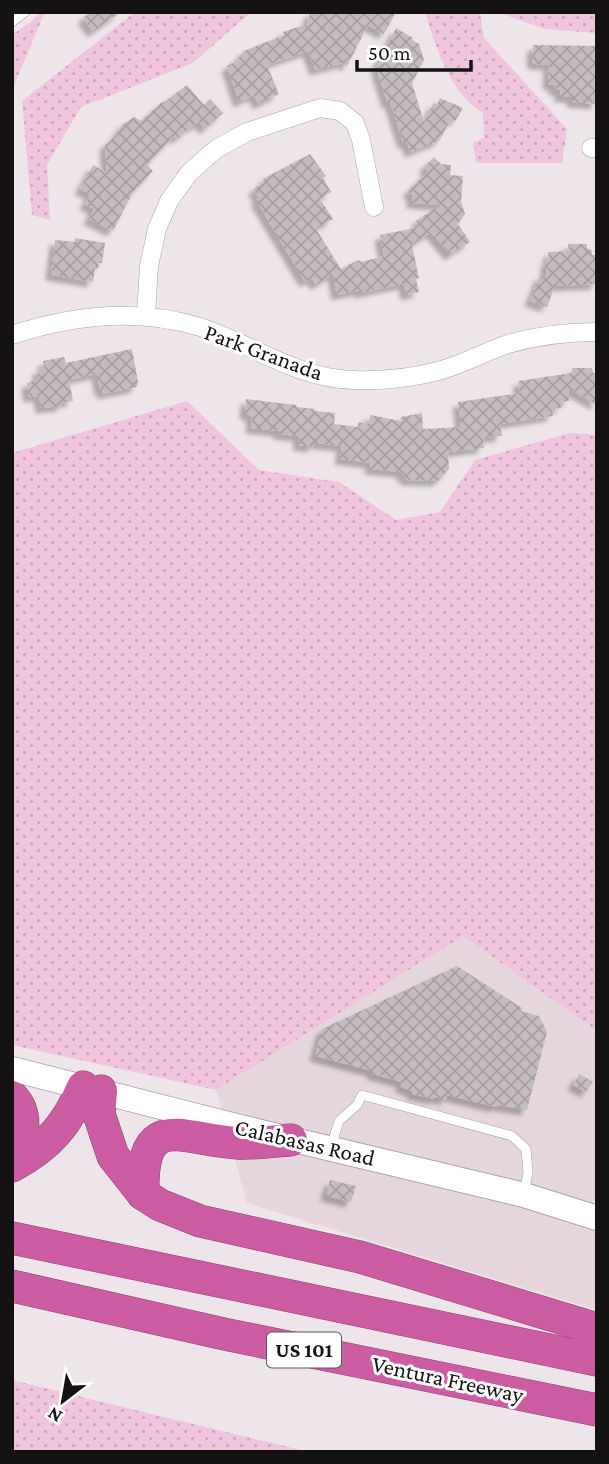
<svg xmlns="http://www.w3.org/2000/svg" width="609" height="1464" viewBox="0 0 609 1464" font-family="'Crimson Pro',serif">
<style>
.built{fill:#e6d6de}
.grass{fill:url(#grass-dots)}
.building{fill:url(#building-cross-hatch);filter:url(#shadow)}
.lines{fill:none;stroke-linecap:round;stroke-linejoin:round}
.service-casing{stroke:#aca4a8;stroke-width:10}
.minor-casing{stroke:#aca4a8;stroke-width:19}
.secondary-casing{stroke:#aca4a8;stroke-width:26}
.motorway-casing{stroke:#8c4371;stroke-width:33}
.service{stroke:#fff;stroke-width:9}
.minor{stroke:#fff;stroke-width:18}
.secondary{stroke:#fff;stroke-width:24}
.motorway{stroke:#cc5da3;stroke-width:32}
.labels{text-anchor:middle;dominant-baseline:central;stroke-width:6;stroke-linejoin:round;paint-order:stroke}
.shield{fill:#fff;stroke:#5b595a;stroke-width:2}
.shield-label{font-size:21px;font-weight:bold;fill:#151213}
.street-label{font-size:23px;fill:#151213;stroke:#fff}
</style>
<defs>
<pattern id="grass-dots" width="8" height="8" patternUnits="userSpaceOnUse" patternTransform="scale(1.75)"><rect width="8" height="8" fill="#f1c5dd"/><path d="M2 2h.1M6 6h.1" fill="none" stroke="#cea8bd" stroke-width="1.8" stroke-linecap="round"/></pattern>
<pattern id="building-cross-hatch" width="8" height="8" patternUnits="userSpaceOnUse" patternTransform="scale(1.75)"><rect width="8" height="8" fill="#c4bcc0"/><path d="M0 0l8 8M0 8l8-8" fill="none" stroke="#a8a1a4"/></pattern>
<filter id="shadow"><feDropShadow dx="-5.5" dy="5.5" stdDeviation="2" flood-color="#0004"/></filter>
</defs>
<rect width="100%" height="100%" fill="#ede5e9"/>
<polygon class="built" points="463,936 597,1031 597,1310 247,1203 216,1090"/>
<g class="grass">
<polygon points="40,12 45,12 12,90 12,35 32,21"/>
<polygon points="135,12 251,12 193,63 81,107 47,165 50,220 32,215 22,101"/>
<path d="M 425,12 L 480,12 L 484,38 L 567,129 L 562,163 L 476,163 L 473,142 L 484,138 L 483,113 C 450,93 436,48 425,12 Z"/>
<polygon points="497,12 597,12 597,33 545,29"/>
<polygon points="187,401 259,470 339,482 396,520 440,512 475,460 570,433 597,435 597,1031 463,936 216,1090 12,1045 12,453"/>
<polygon points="12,1380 309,1452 12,1452"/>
</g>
<g class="building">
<polygon points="90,12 121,12 93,32 83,18"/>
<polygon points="310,12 396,12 384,34 368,25 347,66 343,63 315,70 308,51 267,65 279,94 258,104 254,95 239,102 227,66 236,61 244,51 284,35 283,32 307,24"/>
<polygon points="396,28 413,38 412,40 419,44 424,60 412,83 424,122 434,103 437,105 440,98 463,108 455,121 451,119 439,141 410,152 407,142 403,143 390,102 387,102 376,67"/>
<polygon points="533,45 597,46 597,104 572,102 572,97 560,97 560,90 554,90 554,85 548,84 549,65 535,64 532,62"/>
<polygon points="187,85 204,105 210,99 223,113 205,129 199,122 194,127 193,125 177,139 174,136 147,165 153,171 133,192 113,231 89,219 94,209 85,204 90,194 80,189 93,165 107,173 105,145 115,137 122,125 134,117 141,121 162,102 163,103"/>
<polygon points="310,154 326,176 323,178 331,192 320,199 333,219 316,229 341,269 358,260 361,262 384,256 380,235 420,227 416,221 440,205 412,203 412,195 408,191 428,171 424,167 434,157 441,164 451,165 450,175 463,176 461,202 465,214 458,224 470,242 450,255 431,232 412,245 419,278 416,279 419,292 406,295 404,284 360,293 360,290 337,295 333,274 316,285 312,278 305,282 256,200 259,198 253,189 265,182 263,179"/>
<polygon points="75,238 105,243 102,263 99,263 98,268 95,268 93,282 51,275 55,240 75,242"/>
<polygon points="568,244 587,244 587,248 592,251 592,255 597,255 597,284 555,286 547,307 530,301 540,275 546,277 546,261 549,260 548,252 569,251"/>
<polygon points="132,349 138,382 137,387 103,394 102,389 100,390 97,374 69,380 73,401 62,403 62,406 41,408 39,396 29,397 27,383 39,379 37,370 44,368 43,361 64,357 66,363"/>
<polygon points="572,368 592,368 593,373 597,373 597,405 568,388 569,401 560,402 561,408 552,409 553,416 500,424 502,436 483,438 484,448 448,452 449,469 438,481 407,480 401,472 370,469 371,463 340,459 342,446 314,443 313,447 298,445 299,436 278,434 279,431 251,428 252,417 245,413 246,399 296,405 297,407 315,409 314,411 335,413 334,424 358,427 358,422 368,424 370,415 401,421 401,417 422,413 423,429 461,427 458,402 520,393 518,381 572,373"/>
<polygon points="457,966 522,1008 521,1011 539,1016 547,1032 527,1110 497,1105 496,1107 447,1095 446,1100 434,1097 434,1099 412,1094 412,1091 400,1087 402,1082 372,1074 372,1071 315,1056 322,1029"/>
<polygon points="579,1074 593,1082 586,1092 573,1085"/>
<polygon points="330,1180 356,1186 351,1202 326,1196"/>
</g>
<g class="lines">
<defs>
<g id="service">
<polyline points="12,22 25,12"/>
<polyline points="331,1147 339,1121 357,1105 362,1095 512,1136 526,1149 528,1172 524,1194"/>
</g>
<g id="minor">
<polyline points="591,148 597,148"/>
<polyline points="146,315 149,266 157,229 169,201 189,173 216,149 247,132 320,108 340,111 355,123 361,140 374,207"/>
<path d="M 12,335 C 73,315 138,308 200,327 C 252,344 297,379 354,380 C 382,381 411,378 438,371 C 462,365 484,352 508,344 C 536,336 568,332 597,332"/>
</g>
<polyline id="secondary" points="12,1069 236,1126 524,1195 597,1218"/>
<g id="motorway">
<polyline points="101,1091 99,1114 113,1156 143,1194 160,1205 200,1221 360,1257 597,1329"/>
<path d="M 12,1097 C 31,1116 21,1141 12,1163"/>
<path d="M 12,1166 C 49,1146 67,1125 83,1087"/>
<path d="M 143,1194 C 141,1108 182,1140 237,1143 C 255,1144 274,1141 291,1140"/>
<polyline points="12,1238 597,1360"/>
<polyline points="12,1286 224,1334 597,1410"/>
</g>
</defs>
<use href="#service" class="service-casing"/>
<use href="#minor" class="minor-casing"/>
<use href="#secondary" class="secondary-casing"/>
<use href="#motorway" class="motorway-casing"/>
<use href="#service" class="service"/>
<use href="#minor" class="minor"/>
<use href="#secondary" class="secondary"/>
<use href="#motorway" class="motorway"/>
</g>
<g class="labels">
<rect class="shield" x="267" y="1332.5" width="74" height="35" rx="5"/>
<g class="shield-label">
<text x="304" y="1350">US 101</text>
</g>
<g class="street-label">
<text transform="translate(264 352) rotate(20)">Park Granada</text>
<text transform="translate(305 1142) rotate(13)">Calabasas Road</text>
<text transform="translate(448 1379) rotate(12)">Ventura Freeway</text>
</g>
</g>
<rect width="609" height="1464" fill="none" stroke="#151213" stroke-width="28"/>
<g transform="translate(63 1401) rotate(211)" stroke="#ffffff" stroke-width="5" paint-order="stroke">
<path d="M0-5L12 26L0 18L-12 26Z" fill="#151213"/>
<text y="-10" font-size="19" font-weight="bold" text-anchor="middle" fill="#151213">N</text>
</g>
<path d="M357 60v10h114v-10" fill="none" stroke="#151213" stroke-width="3.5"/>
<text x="368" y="60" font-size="21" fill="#151213" stroke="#ffffff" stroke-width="5" paint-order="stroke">50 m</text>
</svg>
